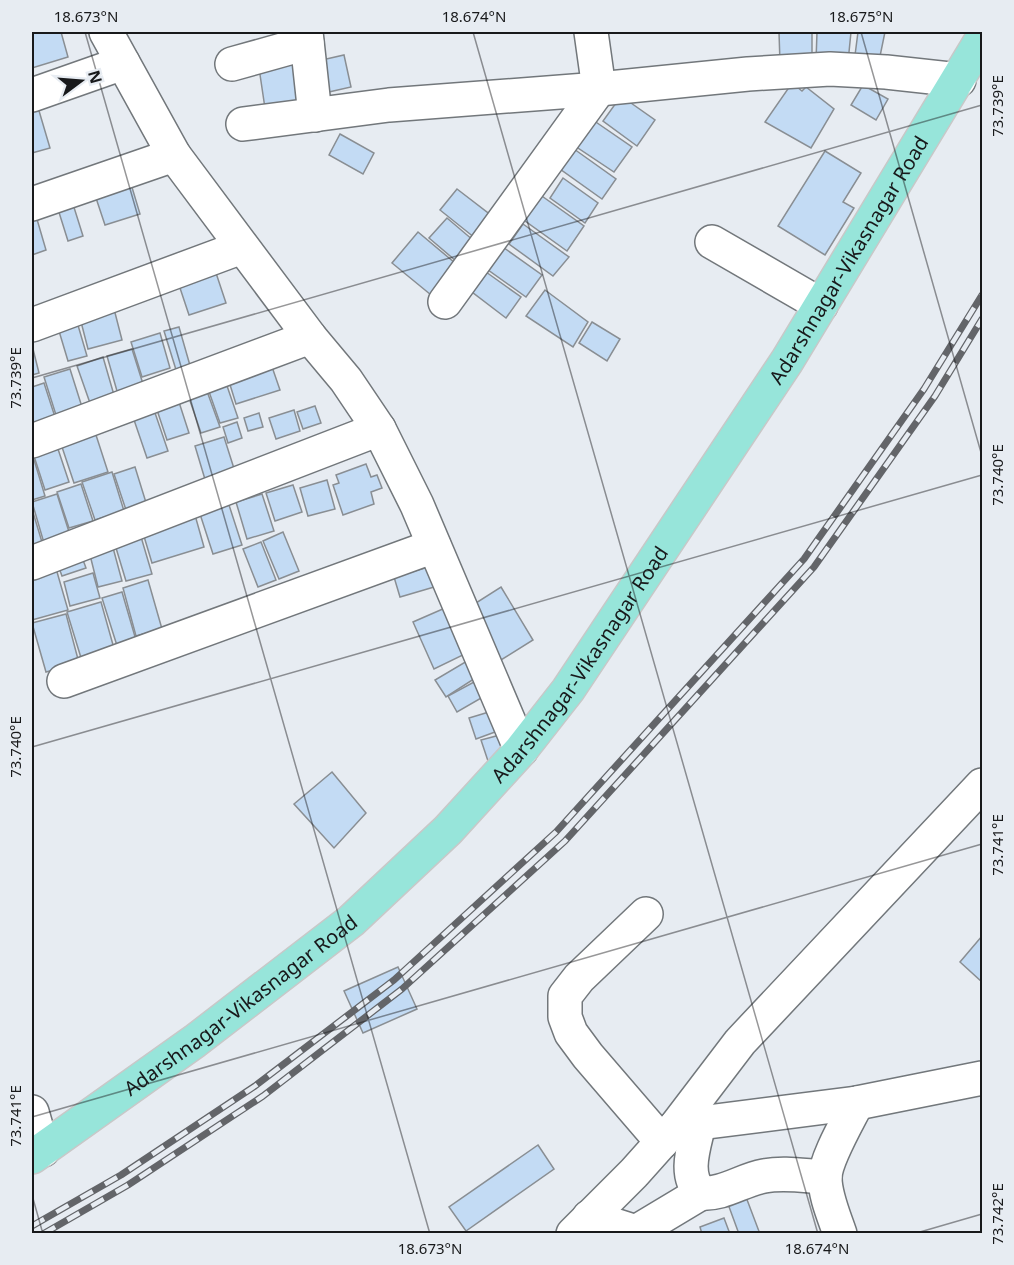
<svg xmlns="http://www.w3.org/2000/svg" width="1014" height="1265" viewBox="0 0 1014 1265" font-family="'Noto Sans',sans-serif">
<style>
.building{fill:#c3dbf4;stroke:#898e93;stroke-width:1.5}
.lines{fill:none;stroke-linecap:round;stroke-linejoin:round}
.minor-casing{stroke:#72777b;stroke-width:36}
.major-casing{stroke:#c8c8c8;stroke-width:36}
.minor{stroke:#fff;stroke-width:33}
.major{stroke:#97e5da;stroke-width:33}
.rail-casing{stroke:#636569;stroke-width:7}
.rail{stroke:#e7ecf2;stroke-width:4.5;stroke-dasharray:14;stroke-linecap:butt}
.ticks{fill:none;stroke:#18191b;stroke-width:1.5;stroke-opacity:0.45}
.labels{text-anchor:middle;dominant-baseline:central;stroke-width:4.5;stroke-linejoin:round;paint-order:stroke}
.street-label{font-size:20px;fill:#18191b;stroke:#e7ecf2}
.neatline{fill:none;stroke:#18191b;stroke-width:2}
.ticks-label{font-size:15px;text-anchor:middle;fill:#18191b}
</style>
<rect width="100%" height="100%" fill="#e7ecf2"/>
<g class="building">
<polygon points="32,32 61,32 68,57 32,68"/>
<polygon points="779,32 812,32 812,61 780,63"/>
<polygon points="817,32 851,32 848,62 816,61"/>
<polygon points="858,32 885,32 878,66 854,63"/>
<polygon points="299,54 308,108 266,115 258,61"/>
<polygon points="344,55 351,87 320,94 313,62"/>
<polygon points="792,83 802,91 806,87 834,109 811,148 765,122"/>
<polygon points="863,85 888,99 876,120 851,105"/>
<polygon points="621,96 655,120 637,146 603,121"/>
<polygon points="37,104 50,148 32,153 32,105"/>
<polygon points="590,118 632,147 614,172 572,144"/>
<polygon points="340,134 374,153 363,174 329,155"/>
<polygon points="574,149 616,179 602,199 560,169"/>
<polygon points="825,151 861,173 843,202 854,208 825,255 778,226"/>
<polygon points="128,174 140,214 105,225 92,186"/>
<polygon points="563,178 598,203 585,223 550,198"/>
<polygon points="457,189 492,216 475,238 440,210"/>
<polygon points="539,194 584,226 567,251 521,218"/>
<polygon points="72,201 83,236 68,241 57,206"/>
<polygon points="34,209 46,250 32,255 32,210"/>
<polygon points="447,218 480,246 463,267 429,238"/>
<polygon points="523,224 569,257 553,276 509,244"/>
<polygon points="418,232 461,268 436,299 392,263"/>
<polygon points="500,245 542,275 526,297 484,267"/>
<polygon points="214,267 226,303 189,315 177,279"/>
<polygon points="486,272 521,297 506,318 472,292"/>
<polygon points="545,290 588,322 573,347 526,316"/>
<polygon points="113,305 122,340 88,349 79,314"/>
<polygon points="75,315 87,356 68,361 56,321"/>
<polygon points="592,322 620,339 607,361 579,343"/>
<polygon points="179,327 191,369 177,373 164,331"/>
<polygon points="160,333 170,368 142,377 131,342"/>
<polygon points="32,345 39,373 32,375"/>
<polygon points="132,349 143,384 117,391 107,356"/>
<polygon points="103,357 114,395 90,403 77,366"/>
<polygon points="270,361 280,390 236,404 227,375"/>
<polygon points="70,369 82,407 56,415 44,377"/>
<polygon points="225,380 238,418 220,423 207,386"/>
<polygon points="44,383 55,417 32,425 32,387"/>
<polygon points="204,383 220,427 201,433 186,389"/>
<polygon points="177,396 189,433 167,440 155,404"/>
<polygon points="315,406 321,423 303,429 297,412"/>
<polygon points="153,407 168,451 147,458 132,414"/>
<polygon points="294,410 300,431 276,439 269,418"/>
<polygon points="259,413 263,427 248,431 244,418"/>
<polygon points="237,422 242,438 228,443 223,427"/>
<polygon points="95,432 108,472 74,483 61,444"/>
<polygon points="224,437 237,478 207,486 195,446"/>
<polygon points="56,443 69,482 45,490 32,450"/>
<polygon points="32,453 45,496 32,500"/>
<polygon points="366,464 371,477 377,475 382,488 371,492 374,504 343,515 333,485 339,483 336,475"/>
<polygon points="135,467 148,509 128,516 114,474"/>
<polygon points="112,472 124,511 95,520 82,482"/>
<polygon points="327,480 335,509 308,516 300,488"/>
<polygon points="81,484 93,521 69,528 57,492"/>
<polygon points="293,485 302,512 275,521 266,493"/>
<polygon points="57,494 70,535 44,543 32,502"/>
<polygon points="262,494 274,531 247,539 236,502"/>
<polygon points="229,505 242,545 213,554 200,514"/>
<polygon points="193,508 204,547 152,563 140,523"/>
<polygon points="32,509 45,552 32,556"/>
<polygon points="139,530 152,574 126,581 113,538"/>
<polygon points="283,532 299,571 279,579 263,541"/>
<polygon points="261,542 276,580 258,587 243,549"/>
<polygon points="112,544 122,581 98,587 89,551"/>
<polygon points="79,549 86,568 62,576 55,557"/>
<polygon points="55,565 68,610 32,620 32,571"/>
<polygon points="435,565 441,585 400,597 394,577"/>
<polygon points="93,573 100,598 70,606 64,582"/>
<polygon points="148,580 162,629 136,636 123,588"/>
<polygon points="501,587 533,640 501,660 468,608"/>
<polygon points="122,592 138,647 119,652 102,598"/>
<polygon points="101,602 115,652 82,661 67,612"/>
<polygon points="445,608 465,654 434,669 413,622"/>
<polygon points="66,614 79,663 46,672 32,623"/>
<polygon points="467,661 477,677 446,697 435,680"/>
<polygon points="474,682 483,697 457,712 448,696"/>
<polygon points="489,712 495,732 476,739 469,718"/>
<polygon points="500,735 507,759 489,764 481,740"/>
<polygon points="332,772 366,813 334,848 294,804"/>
<polygon points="982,936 982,982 960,962"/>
<polygon points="398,967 417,1009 363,1033 344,991"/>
<polygon points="538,1145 554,1169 466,1231 449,1207"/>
<polygon points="746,1197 760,1234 739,1234 728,1204"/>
<polygon points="724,1218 730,1234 702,1234 700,1227"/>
</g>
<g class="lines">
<defs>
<g id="minor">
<polyline points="106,32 174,155 310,337 346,380 379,429 417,505 521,750"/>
<polyline points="306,32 315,115"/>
<polyline points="232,64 307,43"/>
<polyline points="32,95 123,63"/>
<polyline points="243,124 389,105 599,89 748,74 830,69 886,72 959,80"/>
<polyline points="32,204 174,155"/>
<polyline points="712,242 821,305"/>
<polyline points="445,302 599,89 591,32"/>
<polyline points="32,325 242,247"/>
<polyline points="32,441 310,337"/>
<polyline points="32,563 379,429"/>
<polyline points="64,681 434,546"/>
<polyline points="646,914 579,978 565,996 565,1017 571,1033 588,1056 662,1142"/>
<polyline points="32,1112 43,1150"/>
<path d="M 699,1124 C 694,1147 683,1175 701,1193 C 723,1195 742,1180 764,1176 C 784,1172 805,1176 825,1177"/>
<polyline points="676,1126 857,1103 982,1078"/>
<polyline points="589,1217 636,1232 701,1193"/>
<polyline points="573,1234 634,1173 676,1126 740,1042 982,785"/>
<path d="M 840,1234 C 834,1216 825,1196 825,1178 C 825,1160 848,1121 857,1103"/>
</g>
<g id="major">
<path id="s1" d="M 32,1157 L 195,1041 L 351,921 L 448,830 L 521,750 L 568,690 L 787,361 L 982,39"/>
</g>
</defs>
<use href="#minor" class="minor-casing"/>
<use href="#major" class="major-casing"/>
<use href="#minor" class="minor"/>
<use href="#major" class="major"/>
<defs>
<g id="rail">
<polyline points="32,1226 121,1175 255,1086 394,980 556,832 804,559 924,389 982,295"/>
<polyline points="43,1234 128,1185 263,1096 402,989 565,841 814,567 935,396 982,319"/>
</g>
</defs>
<use href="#rail" class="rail-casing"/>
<use href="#rail" class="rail"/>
</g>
<path class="ticks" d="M 85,32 L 430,1234M 473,32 L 818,1234M 861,32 L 982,456M 32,378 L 982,105M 32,747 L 982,475M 32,1117 L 982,844M 32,1195 L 43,1234M 913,1234 L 982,1214"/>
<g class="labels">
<g class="street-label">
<text stroke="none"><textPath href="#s1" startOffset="1228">Adarshnagar-Vikasnagar Road</textPath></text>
<text stroke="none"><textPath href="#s1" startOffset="742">Adarshnagar-Vikasnagar Road</textPath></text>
<text stroke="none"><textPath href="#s1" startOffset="258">Adarshnagar-Vikasnagar Road</textPath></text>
</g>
</g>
<rect width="1014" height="1265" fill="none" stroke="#e7ecf2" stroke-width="66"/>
<g transform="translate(81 81) rotate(74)" stroke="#e7ecf2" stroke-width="4.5" paint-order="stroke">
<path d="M0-4.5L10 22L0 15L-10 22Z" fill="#18191b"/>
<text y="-9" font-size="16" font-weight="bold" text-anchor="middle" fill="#18191b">N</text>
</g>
<rect x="33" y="33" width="948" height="1199" class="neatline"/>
<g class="ticks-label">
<text x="86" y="22">18.673°N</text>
<text x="474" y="22">18.674°N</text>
<text x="861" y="22">18.675°N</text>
<text transform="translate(998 106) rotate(-90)" y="5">73.739°E</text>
<text transform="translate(16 378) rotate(-90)" y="5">73.739°E</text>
<text transform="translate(998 475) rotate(-90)" y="5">73.740°E</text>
<text transform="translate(16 747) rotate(-90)" y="5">73.740°E</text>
<text transform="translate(998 845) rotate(-90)" y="5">73.741°E</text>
<text transform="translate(16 1116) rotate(-90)" y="5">73.741°E</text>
<text transform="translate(998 1214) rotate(-90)" y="5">73.742°E</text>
<text x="430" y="1254">18.673°N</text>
<text x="817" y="1254">18.674°N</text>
</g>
</svg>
